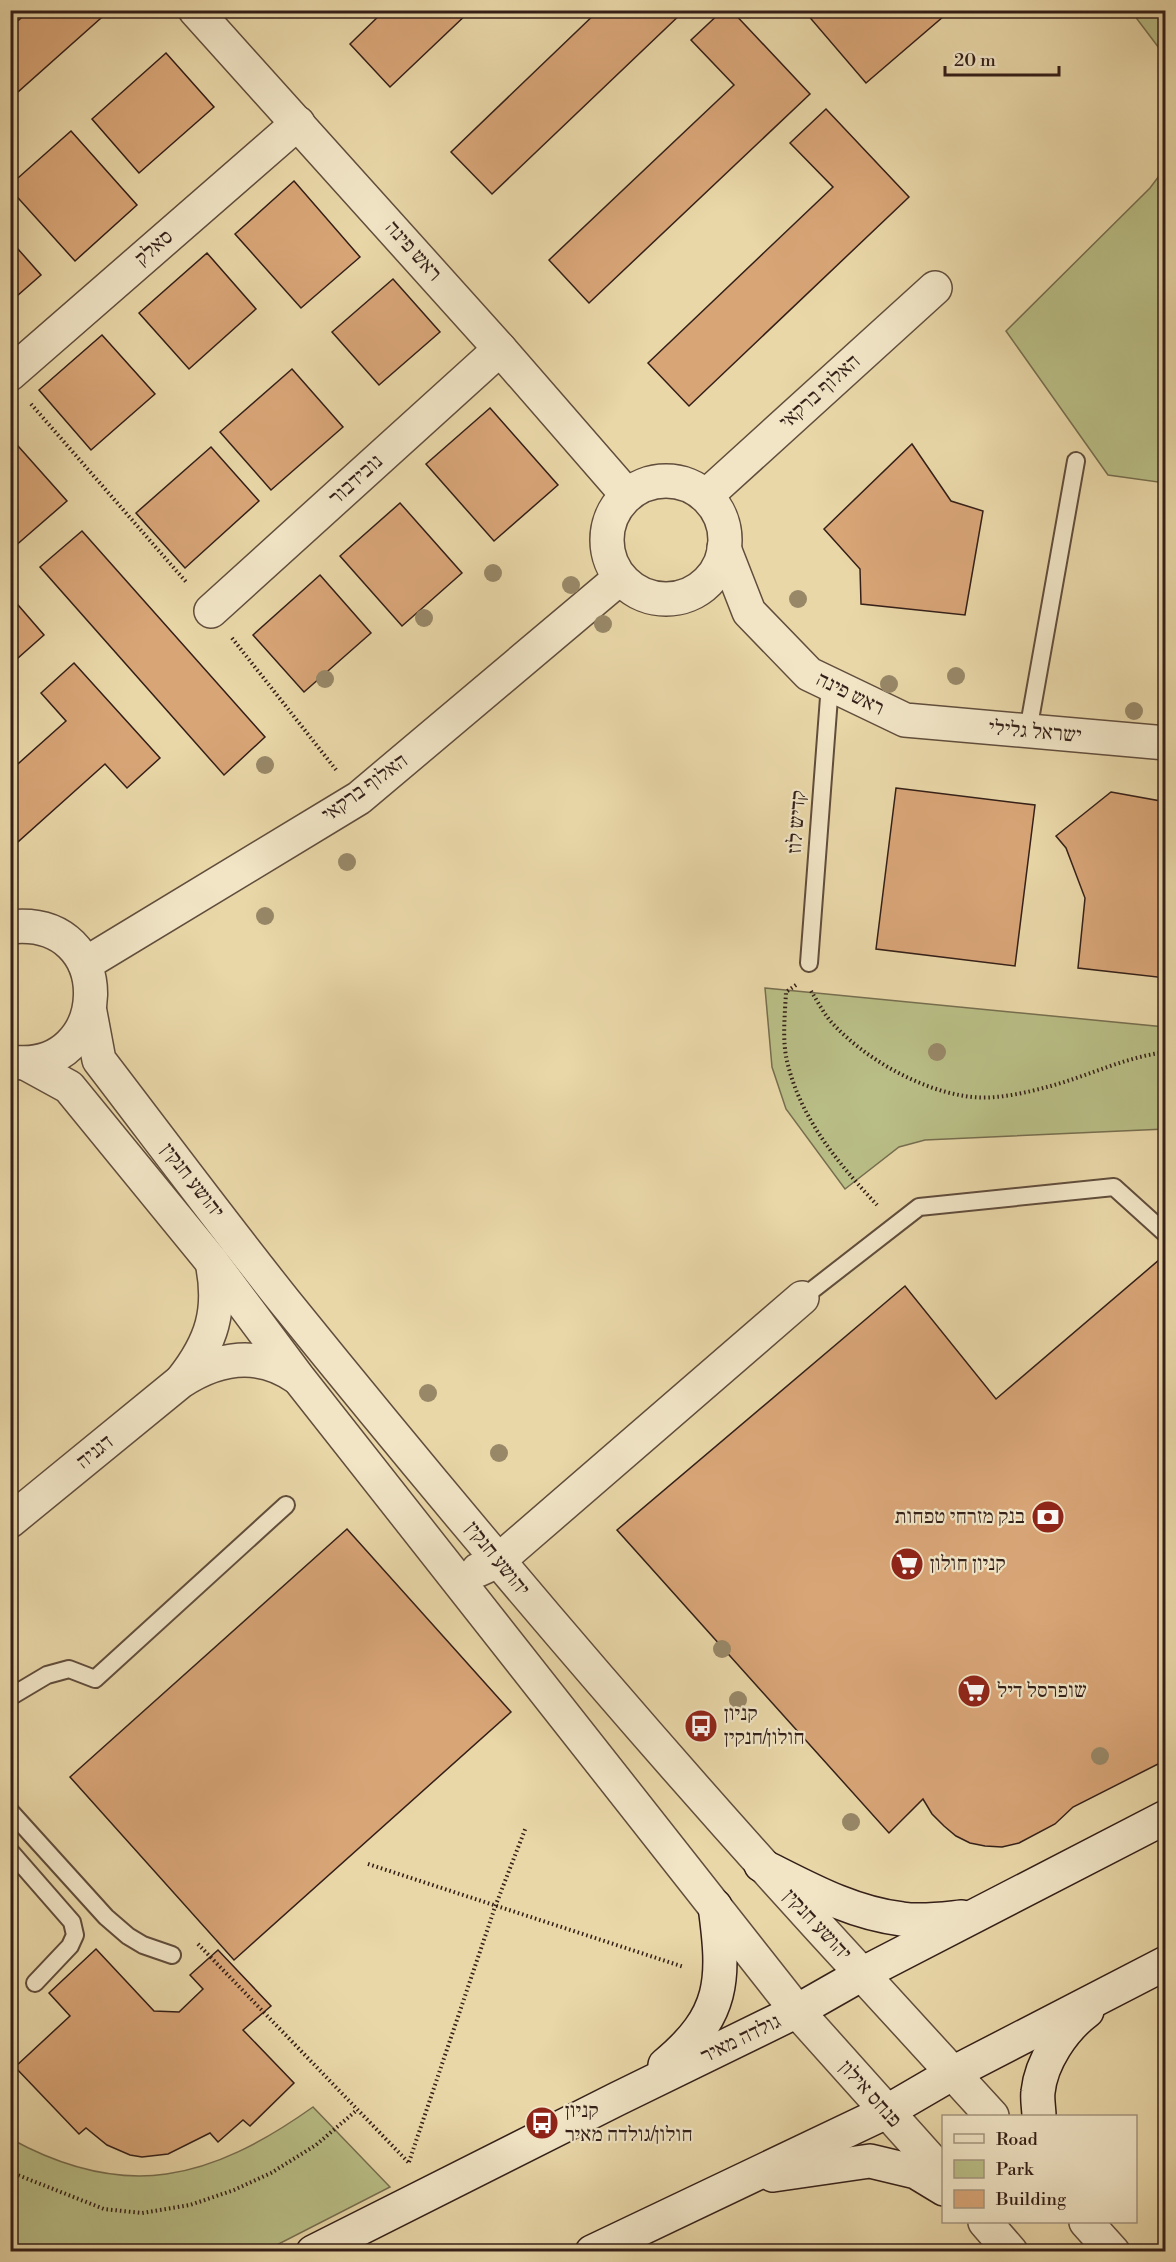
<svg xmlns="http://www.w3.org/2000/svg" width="1176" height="2262" viewBox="0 0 1176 2262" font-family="'Libre Bodoni','Frank Ruhl Libre',serif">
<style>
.green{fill:#b9be86;stroke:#766e4f;stroke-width:1.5}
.building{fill:#d8a577;stroke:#341f18;stroke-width:1.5}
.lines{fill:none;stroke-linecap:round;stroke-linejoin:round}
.service-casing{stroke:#614d3c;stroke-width:20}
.minor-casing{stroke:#614d3c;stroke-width:36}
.tertiary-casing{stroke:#614d3c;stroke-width:36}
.secondary-casing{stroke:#341f18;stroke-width:36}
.path{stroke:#341f18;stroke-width:4;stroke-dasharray:1.5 3;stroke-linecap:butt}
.service{stroke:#f1e5c6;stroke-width:16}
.minor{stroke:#f1e5c6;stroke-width:33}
.tertiary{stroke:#f1e5c6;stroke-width:33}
.secondary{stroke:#f1e5c6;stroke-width:33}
.tree{fill:#988868}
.labels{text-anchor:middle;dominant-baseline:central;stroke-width:4.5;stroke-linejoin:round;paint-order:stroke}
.street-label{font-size:21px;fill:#341f18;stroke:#f1e5c6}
.poi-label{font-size:21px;fill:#341f18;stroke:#f1e5c6;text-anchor:start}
</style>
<rect width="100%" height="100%" fill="#e9d7a8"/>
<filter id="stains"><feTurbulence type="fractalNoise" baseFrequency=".00333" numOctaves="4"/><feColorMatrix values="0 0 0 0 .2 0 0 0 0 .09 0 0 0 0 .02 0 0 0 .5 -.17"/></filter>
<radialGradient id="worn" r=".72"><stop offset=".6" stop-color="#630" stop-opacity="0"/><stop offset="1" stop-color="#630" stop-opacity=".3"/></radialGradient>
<g class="green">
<polygon points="1131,11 1165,11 1165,56"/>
<polygon points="1165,168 1165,483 1108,475 1006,331 1150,188"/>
<polygon points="765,988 1165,1027 1165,1129 925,1140 899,1147 845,1189 786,1109 772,1067"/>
<path d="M 313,2107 L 390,2187 L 265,2251 L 11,2251 L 11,2139 C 126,2202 210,2180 313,2107 Z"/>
</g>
<g class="building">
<polygon points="30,10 110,10 10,99 10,28"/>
<polygon points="385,10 471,10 390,87 350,44"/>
<polygon points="599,10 685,10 492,194 451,152"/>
<polygon points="723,10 731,10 810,94 589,303 549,260 734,85 691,40"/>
<polygon points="808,10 951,10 866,83 806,13"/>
<polygon points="166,53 214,107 139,173 92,119"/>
<polygon points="826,109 909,197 689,406 648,363 833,187 790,143"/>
<polygon points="71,131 137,205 75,261 10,189 10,185"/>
<polygon points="294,181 360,257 301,308 235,234"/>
<polygon points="10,240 41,275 10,302"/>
<polygon points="207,253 256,309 189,369 139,313"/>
<polygon points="393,279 440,332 379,385 332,332"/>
<polygon points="102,335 155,394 91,450 39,390"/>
<polygon points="292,369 343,427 271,490 220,432"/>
<polygon points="490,408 558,485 494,541 426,464"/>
<polygon points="10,437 67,501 14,547 10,543"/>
<polygon points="912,444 951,501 983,511 965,615 861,604 860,569 824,529"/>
<polygon points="211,447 259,501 185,568 136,513"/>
<polygon points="400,503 462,573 402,626 340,556"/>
<polygon points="82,531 265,737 224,775 40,567"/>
<polygon points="320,575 371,633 304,692 253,635"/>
<polygon points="1166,585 1166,648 1159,647"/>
<polygon points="12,598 44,635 10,665 10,599"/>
<polygon points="74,663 160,758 127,788 105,764 10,849 10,771 66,721 41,693"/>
<polygon points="896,788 1035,805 1015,966 876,949"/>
<polygon points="1111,792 1166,802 1166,978 1078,968 1085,898 1066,848 1056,836"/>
<polygon points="1166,1254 1166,1760 1073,1807 1055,1824 1019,1843 1002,1847 985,1846 970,1843 956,1836 944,1826 932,1814 923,1799 889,1833 617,1530 905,1286 996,1399"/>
<polygon points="347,1529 511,1712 234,1960 70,1777"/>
<polygon points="96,1949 154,2011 179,2012 203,1989 190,1975 218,1950 271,2006 243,2030 294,2083 250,2126 243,2120 218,2142 210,2133 168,2154 142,2157 130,2155 107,2145 86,2128 79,2134 15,2067 70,2016 49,1993"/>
<polygon points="1166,2098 1166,2135 1159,2134"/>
</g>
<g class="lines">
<defs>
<g id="service">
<polyline points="1028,731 1076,461"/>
<polyline points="809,963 830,684"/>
<polyline points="802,1298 919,1207 1114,1187 1166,1234"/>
<polyline points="10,1697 47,1675 69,1669 95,1679 286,1505"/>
<polyline points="10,1811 106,1917 128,1936 143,1945 172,1955"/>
<polyline points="10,1851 72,1922 75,1935 70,1946 35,1983"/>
</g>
<g id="minor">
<polyline points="195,10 500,349 627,495"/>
<polyline points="10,374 298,123"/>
<circle cx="666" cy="540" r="59"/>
<polyline points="706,496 935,288"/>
<polyline points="724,548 749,612 809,674 905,720 1166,743"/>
<polyline points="211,611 500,349"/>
<path d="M 10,927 C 121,915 113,1075 12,1062"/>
<polyline points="85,964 359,798 620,578"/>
<path d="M 90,1012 L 99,1060 C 161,1141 222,1223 285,1302 C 471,1532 662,1757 862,1974"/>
<polyline points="27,1064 69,1087 212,1262 300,1380 797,2011"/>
<path d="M 182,1380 C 212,1342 222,1310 212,1262"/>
<path d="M 10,1521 L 180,1382 C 218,1357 259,1350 298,1378"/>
<polyline points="478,1570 498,1561 802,1298"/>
</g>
<g id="tertiary">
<polyline points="862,1974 992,2116"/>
<polyline points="797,2011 944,2175"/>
<polyline points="985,2222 1011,2252"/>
<polyline points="1086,2222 1113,2252"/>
</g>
<g id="secondary">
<path d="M 761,1865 C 807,1888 851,1913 902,1919 C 922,1922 942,1919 962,1917"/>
<path d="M 665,2065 C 725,2015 725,1980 715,1906"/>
<path d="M 1039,2116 C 1039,2109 1037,2100 1038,2092 C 1041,2062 1063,2029 1087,2011"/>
<polyline points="773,2175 870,2161 916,2172 944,2189"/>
<polyline points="313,2252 617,2099 797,2011 862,1974 1166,1817"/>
<polyline points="592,2252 886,2112 953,2073 1166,1963"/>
</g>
</defs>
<use href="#service" class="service-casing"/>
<use href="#minor" class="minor-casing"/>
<use href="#tertiary" class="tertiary-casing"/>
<use href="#secondary" class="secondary-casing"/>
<g class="path">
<polyline points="31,404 187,583"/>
<polyline points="232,638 337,771"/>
<path d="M 796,985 L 786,992 C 785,1014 782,1040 787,1061 C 800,1118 838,1163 877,1205"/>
<path d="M 811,991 C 818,1002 825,1016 834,1025 C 866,1059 919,1089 965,1096 C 992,1101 1025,1093 1051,1086 C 1090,1075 1126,1057 1166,1052"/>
<polyline points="368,1864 684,1967"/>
<polyline points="198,1944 409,2163"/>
<polyline points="409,2162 495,1907 526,1827"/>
<polyline points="10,2172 104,2209 142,2213 190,2205 234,2190 271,2173 316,2145 357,2110"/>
<polyline points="10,2243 25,2252"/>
<polyline points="1148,2247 1166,2248"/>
</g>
<use href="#service" class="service"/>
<use href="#minor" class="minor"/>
<use href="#tertiary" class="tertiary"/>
<use href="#secondary" class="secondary"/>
</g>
<g class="tree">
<circle cx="493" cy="573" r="9"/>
<circle cx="571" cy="585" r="9"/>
<circle cx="798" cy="599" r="9"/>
<circle cx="424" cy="618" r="9"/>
<circle cx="603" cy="624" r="9"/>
<circle cx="956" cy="676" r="9"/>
<circle cx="325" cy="679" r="9"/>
<circle cx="889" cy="684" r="9"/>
<circle cx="1134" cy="711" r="9"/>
<circle cx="265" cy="765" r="9"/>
<circle cx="347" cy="862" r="9"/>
<circle cx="265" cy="916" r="9"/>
<circle cx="937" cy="1052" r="9"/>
<circle cx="428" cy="1393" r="9"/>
<circle cx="499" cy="1453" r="9"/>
<circle cx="722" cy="1649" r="9"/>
<circle cx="738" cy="1700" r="9"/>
<circle cx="1100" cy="1756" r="9"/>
<circle cx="851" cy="1822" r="9"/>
</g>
<defs>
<symbol id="bank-disc" viewBox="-11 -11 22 22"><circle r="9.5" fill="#8f2418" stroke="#f1e5c6"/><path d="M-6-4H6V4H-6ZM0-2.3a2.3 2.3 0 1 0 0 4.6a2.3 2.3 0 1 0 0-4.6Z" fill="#fff"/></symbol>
<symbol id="supermarket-disc" viewBox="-11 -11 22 22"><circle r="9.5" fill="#8f2418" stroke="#f1e5c6"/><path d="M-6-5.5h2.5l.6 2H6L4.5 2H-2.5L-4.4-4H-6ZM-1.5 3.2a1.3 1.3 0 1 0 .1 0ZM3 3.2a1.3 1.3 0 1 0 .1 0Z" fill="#fff"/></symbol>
<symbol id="bus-disc" viewBox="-11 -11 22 22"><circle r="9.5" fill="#8f2418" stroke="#f1e5c6"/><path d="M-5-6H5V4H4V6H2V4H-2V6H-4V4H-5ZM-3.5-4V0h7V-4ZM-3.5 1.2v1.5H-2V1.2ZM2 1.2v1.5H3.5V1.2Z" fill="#fff"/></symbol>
</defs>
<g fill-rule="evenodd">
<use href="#bank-disc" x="1029" y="1498" width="38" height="38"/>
<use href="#supermarket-disc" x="888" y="1545" width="38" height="38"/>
<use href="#supermarket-disc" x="955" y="1672" width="38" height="38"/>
<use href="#bus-disc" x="682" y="1707" width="38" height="38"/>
<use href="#bus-disc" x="523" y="2104" width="38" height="38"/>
</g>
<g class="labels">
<g class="street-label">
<text transform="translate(154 248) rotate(-41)">סאלק</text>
<text transform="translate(413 251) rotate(48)">ראש פינה</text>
<text transform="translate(820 392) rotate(-42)">האלוף ברקאי</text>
<text transform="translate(356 480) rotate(-42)">נובידבור</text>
<text transform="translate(850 694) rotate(26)">ראש פינה</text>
<text transform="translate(1035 732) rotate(5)">ישראל גלילי</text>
<text transform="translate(365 788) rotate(-36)">האלוף ברקאי</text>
<text transform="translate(797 822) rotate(-86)">קדיש לוז</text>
<text transform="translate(192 1181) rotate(52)">יהושע חנקין</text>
<text transform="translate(95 1452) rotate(-39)">דגניה</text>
<text transform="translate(497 1559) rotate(51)">יהושע חנקין</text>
<text transform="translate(817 1925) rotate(47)">יהושע חנקין</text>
<text transform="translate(741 2039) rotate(-26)">גולדה מאיר</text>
<text transform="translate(870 2094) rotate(48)">פנחס אילון</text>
</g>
<g class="poi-label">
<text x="1025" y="1517" text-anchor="end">בנק מזרחי טפחות</text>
<text x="930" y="1564">קניון חולון</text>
<text x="997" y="1691">שופרסל דיל</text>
<text x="724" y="1714">קניון<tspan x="724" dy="24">חולון/חנקין</tspan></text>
<text x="565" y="2111">קניון<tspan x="565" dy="24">חולון/גולדה מאיר</tspan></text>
</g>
</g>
<rect width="1176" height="2262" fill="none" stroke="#e9d7a8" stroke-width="36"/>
<rect x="12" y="12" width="1152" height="2238" fill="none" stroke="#341f18" stroke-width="3"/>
<rect x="18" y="18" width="1140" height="2226" fill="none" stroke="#341f18" stroke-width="1.5"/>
<rect x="942" y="2115" width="195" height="108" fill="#f1e5c6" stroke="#a59680" stroke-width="1.5"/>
<rect x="954" y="2134" width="30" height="9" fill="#f1e5c6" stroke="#a59680" stroke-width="1.5"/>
<text x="996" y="2145" font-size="18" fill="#341f18">Road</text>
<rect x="954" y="2160" width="30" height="18" fill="#b9be86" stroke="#a59680" stroke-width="1.5"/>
<text x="996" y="2175" font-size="18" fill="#341f18">Park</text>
<rect x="954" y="2190" width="30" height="18" fill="#d8a577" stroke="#a59680" stroke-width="1.5"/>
<text x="996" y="2205" font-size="18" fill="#341f18">Building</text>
<path d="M945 66v9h114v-9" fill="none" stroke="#341f18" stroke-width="3"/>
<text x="954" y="66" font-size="18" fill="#341f18" stroke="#f1e5c6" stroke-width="4.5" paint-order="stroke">20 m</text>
<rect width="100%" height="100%" filter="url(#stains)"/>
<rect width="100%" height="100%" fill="url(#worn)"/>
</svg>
